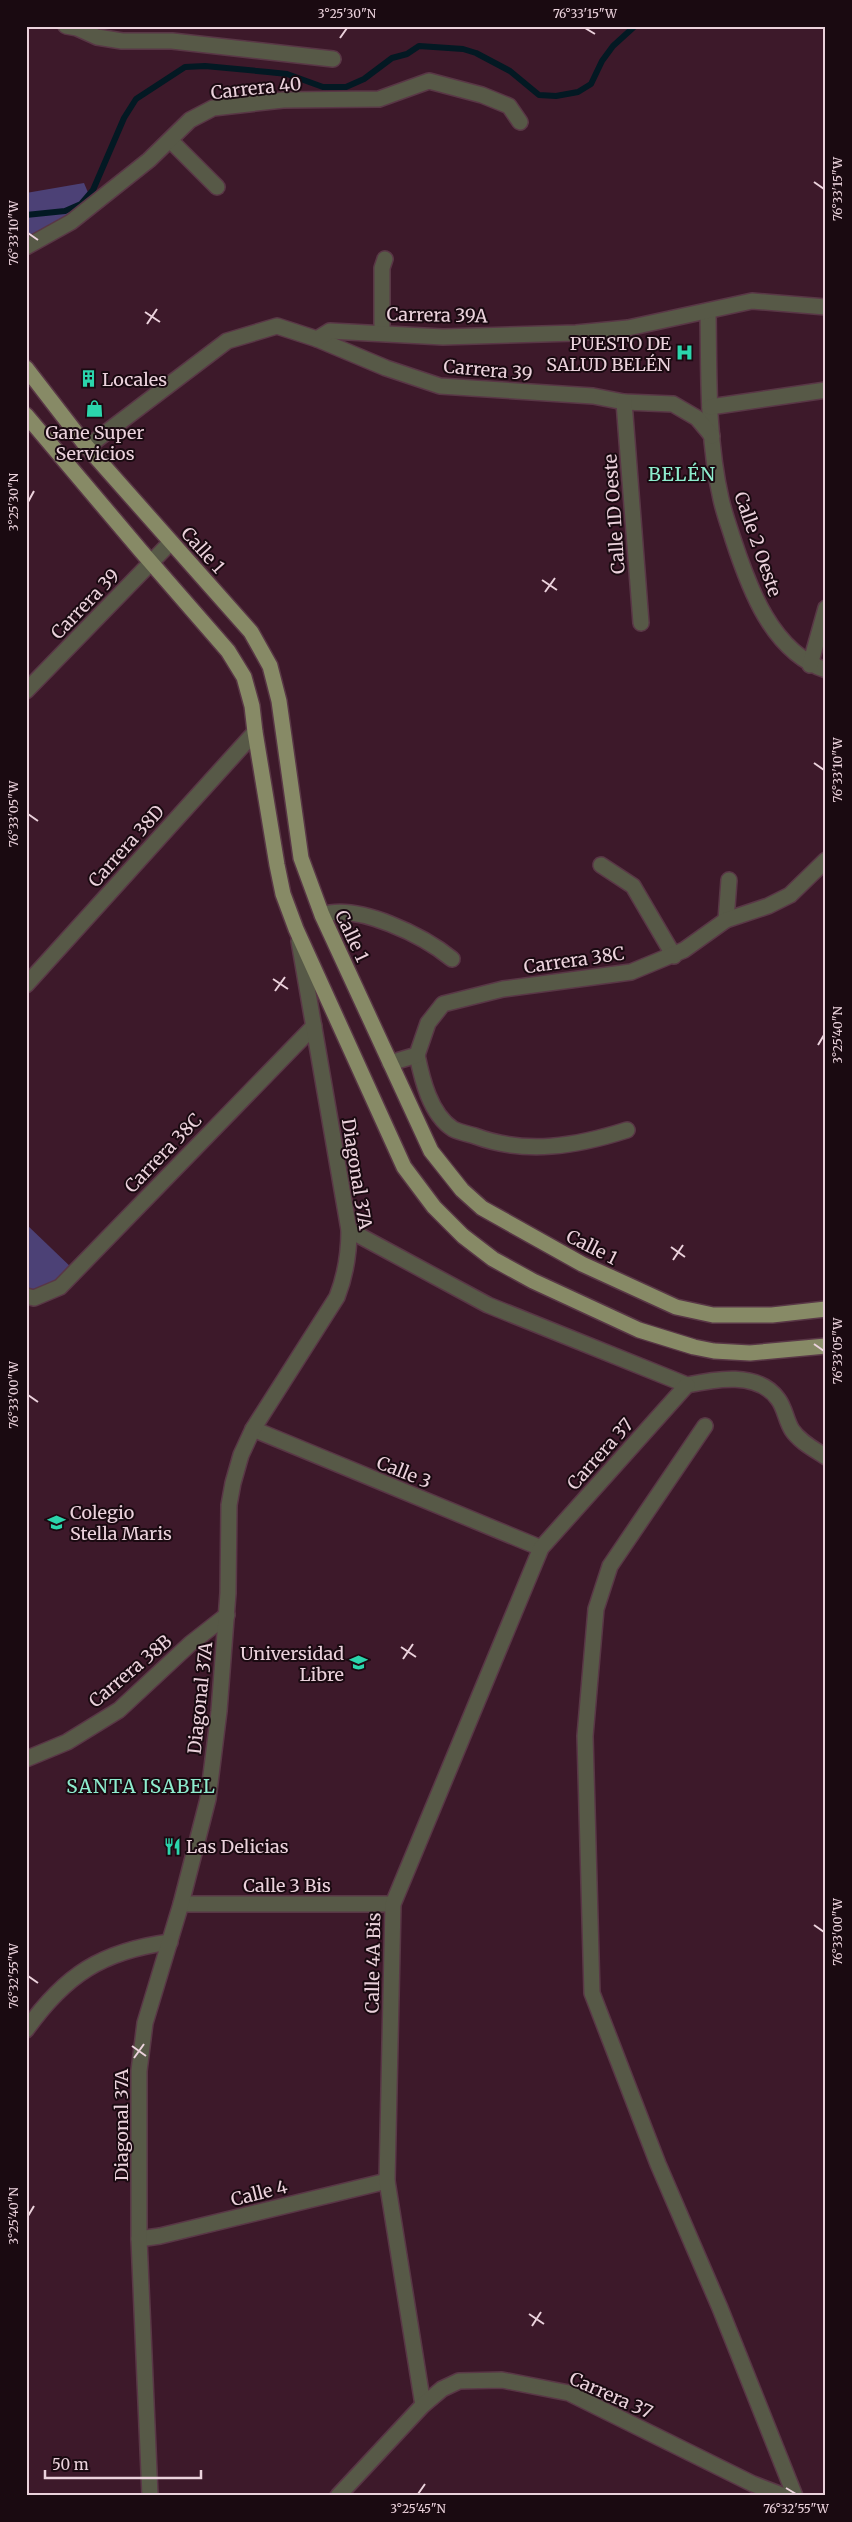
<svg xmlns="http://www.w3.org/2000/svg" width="852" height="2522" viewBox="0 0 852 2522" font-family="Merriweather,serif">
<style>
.green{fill:#4c4176}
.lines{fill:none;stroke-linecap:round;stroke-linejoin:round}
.stream{stroke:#031923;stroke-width:6}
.minor-casing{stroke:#593746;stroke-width:18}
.major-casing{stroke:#593746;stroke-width:18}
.minor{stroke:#575947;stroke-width:15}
.major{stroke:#878a66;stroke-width:15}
.ticks{fill:none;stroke:#ebd2dc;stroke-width:2}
.labels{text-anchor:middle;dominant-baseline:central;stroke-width:4;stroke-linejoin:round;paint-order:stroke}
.street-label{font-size:18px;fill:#ebd2dc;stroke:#1a0a11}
.poi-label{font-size:18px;fill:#ebd2dc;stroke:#1a0a11;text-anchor:start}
.neighbourhood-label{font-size:19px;letter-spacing:1px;fill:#8eecce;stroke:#1a0a11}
.neatline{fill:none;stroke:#ebd2dc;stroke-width:2}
.ticks-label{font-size:12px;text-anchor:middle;fill:#ebd2dc}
</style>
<rect width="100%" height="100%" fill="#3d192a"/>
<g class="green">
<polygon points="84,183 92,202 26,244 26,193"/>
<polygon points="26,1224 75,1271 26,1296"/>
</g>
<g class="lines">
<polyline class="stream" points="26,215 65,211 81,204 93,190 124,118 136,99 185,67 205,66 268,72 287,74 323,87 346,87 364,79 392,58 407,54 419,46 463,49 476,53 510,71 539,95 556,96 578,92 591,84 602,61 613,46 635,26"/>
<defs>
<g id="minor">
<polyline points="66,26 77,28 97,37 122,41 172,41 333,59"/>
<polyline points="170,140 217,187"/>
<polyline points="26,247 71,222 149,160 190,120 213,108 283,100 379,99 429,81 482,95 509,106 520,122"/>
<path d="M 708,311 C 709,373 707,438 721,499 C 724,513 729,526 733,539 C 749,588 772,652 826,670"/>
<polyline points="382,333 382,268 385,259"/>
<polyline points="317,339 386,368 440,386 593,396 624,402 673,404 697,418 712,436"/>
<polyline points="624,402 641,623"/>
<polyline points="710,407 826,390"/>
<polyline points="87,447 227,341 277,326 317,339 330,331 443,337 576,333 628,328 752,301 826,307"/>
<polyline points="810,665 826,608"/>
<polyline points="26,691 171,542"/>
<polyline points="601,865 633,886 674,956"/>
<path d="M 322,915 C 358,903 424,936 452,959"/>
<polyline points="726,920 729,880"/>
<polyline points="26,985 255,732"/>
<path d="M 417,1055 C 422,1079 430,1114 453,1129 C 459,1132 468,1134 475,1136 C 526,1155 577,1146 627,1130"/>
<polyline points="390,1063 417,1055 428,1023 443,1004 503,989 631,972 684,950 726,920 768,906 790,895 826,860"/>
<path d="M 349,1230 L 488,1305 L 687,1385 C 715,1379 758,1371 778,1399 C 785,1408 786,1421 792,1430 C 800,1442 814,1449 826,1457"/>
<polyline points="26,1296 34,1298 60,1287 314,1026"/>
<polyline points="705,1426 610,1566 596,1609 585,1736 592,1993 658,2164 720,2308 795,2496"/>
<polyline points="253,1429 541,1548"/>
<polyline points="26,1759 67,1742 119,1710 190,1644 227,1615"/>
<polyline points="181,1904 393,1904"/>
<path d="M 26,2030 C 65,1975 102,1951 170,1942"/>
<polyline points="139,2239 160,2236 387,2181"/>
<polyline points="423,2405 387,2181 393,1904 541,1548 687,1385"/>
<path d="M 150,2496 L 139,2239 L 139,2071 L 145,2023 L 181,1904 L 208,1799 L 219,1711 L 228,1593 L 229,1505 L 233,1483 L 241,1455 L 253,1429 L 337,1297 C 346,1274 349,1254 349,1230 L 299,941"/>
<polyline points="338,2496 423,2405 442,2389 459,2381 502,2380 569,2393 753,2484 784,2496"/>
</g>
<g id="major">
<polyline points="26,368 87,447 251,632 270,666 279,701 301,858 322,915 431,1151 462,1190 482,1208 582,1264 676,1307 713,1315 772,1315 826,1309"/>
<polyline points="26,415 141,551 228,651 244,677 252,706 255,732 277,865 283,894 296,929 404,1167 434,1207 463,1236 493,1259 533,1281 639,1330 694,1347 714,1351 750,1353 826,1346"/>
</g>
</defs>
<use href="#minor" class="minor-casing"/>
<use href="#major" class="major-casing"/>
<use href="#minor" class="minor"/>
<use href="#major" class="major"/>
</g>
<path class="ticks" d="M 585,28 L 595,34M 340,38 L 347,28M 814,182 L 824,189M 28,233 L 38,240M 145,312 L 160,322M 147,324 L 157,309M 28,502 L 34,491M 542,580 L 557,590M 545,592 L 555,578M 814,763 L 824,770M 28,814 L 38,821M 273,979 L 288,989M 275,991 L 285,977M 818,1045 L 824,1035M 671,1247 L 685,1257M 673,1260 L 683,1245M 814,1344 L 824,1351M 28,1395 L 38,1402M 401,1647 L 416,1657M 403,1659 L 413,1644M 814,1925 L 824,1932M 28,1976 L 38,1983M 132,2046 L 146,2056M 134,2058 L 144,2044M 28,2216 L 34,2206M 529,2314 L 544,2324M 532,2326 L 541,2312M 786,2488 L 796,2494M 418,2494 L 425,2484"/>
<defs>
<symbol id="hospital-bare" viewBox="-9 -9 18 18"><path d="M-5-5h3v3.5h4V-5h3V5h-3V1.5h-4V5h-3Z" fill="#2bd5ac" stroke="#1a0a11" stroke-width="2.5" paint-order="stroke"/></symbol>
<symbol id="building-bare" viewBox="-9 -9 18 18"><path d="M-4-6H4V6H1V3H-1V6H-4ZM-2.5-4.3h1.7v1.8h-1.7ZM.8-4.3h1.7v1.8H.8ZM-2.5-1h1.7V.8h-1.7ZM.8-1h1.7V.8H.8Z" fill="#2bd5ac" stroke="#1a0a11" stroke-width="2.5" paint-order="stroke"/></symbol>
<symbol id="shop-bare" viewBox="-9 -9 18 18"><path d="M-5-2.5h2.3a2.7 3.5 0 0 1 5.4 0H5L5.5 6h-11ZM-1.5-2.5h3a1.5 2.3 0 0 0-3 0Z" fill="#2bd5ac" stroke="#1a0a11" stroke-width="2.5" paint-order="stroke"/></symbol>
<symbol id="school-bare" viewBox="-9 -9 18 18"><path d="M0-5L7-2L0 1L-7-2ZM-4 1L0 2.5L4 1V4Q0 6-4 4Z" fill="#2bd5ac" stroke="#1a0a11" stroke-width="2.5" paint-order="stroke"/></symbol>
<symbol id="university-bare" viewBox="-9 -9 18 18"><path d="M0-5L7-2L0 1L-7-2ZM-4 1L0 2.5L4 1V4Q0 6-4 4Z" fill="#2bd5ac" stroke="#1a0a11" stroke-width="2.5" paint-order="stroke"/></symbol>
<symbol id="restaurant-bare" viewBox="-9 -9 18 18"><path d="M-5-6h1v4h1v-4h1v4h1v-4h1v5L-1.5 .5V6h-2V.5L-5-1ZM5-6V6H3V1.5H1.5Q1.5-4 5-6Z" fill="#2bd5ac" stroke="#1a0a11" stroke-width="2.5" paint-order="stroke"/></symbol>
</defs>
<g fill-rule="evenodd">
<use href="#hospital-bare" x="672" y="340" width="25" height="25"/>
<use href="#building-bare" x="76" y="366" width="25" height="25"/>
<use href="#shop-bare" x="82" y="396" width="25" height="25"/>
<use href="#school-bare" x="44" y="1510" width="25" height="25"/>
<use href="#university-bare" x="346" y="1650" width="25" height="25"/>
<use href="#restaurant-bare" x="160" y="1834" width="25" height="25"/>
</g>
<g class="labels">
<g class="street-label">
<text transform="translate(256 88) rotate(-6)">Carrera 40</text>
<text transform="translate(437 315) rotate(1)">Carrera 39A</text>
<text transform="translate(488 370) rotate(5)">Carrera 39</text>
<text transform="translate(614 514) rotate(-94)">Calle 1D Oeste</text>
<text transform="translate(758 544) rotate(71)">Calle 2 Oeste</text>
<text transform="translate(203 550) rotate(48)">Calle 1</text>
<text transform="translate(85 604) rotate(-46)">Carrera 39</text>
<text transform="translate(126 846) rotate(-48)">Carrera 38D</text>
<text transform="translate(352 936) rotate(65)">Calle 1</text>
<text transform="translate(574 960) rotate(-8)">Carrera 38C</text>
<text transform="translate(163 1153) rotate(-46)">Carrera 38C</text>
<text transform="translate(357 1174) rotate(81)">Diagonal 37A</text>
<text transform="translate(592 1247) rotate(27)">Calle 1</text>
<text transform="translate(600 1454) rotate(-48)">Carrera 37</text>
<text transform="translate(404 1472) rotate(22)">Calle 3</text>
<text transform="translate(130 1671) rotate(-40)">Carrera 38B</text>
<text transform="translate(200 1698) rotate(-84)">Diagonal 37A</text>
<text x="287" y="1885">Calle 3 Bis</text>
<text transform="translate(373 1963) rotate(-89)">Calle 4A Bis</text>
<text transform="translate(121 2125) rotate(-90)">Diagonal 37A</text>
<text transform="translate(259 2193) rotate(-14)">Calle 4</text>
<text transform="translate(611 2395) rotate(24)">Carrera 37</text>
</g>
<g class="poi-label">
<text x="671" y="343" text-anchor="end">PUESTO DE<tspan x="671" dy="21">SALUD BELÉN</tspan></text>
<text x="102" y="379">Locales</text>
<text x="95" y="432" text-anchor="middle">Gane Super<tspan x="95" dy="21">Servicios</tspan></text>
<text x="70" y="1512">Colegio<tspan x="70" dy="21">Stella Maris</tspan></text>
<text x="344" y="1653" text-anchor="end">Universidad<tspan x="344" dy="21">Libre</tspan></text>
<text x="186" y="1846">Las Delicias</text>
</g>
<g class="neighbourhood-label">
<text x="682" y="474">BELÉN</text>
<text x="141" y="1786">SANTA ISABEL</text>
</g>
</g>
<rect width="852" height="2522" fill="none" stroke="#1a0a11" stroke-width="55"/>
<path d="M45 2470v8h156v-8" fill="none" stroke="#ebd2dc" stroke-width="2.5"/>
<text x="52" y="2470" font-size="15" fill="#ebd2dc" stroke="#1a0a11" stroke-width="4" paint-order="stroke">50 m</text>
<rect x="28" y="28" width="796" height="2466" class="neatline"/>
<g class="ticks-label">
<text x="347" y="18">3°25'30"N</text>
<text x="585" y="18">76°33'15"W</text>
<text transform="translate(838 189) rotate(-90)" y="4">76°33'15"W</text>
<text transform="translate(14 233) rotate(-90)" y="4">76°33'10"W</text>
<text transform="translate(14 502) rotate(-90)" y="4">3°25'30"N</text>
<text transform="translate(838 770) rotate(-90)" y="4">76°33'10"W</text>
<text transform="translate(14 814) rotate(-90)" y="4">76°33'05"W</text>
<text transform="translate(838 1035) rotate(-90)" y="4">3°25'40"N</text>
<text transform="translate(838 1351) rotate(-90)" y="4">76°33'05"W</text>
<text transform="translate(14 1395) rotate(-90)" y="4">76°33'00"W</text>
<text transform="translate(838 1932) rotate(-90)" y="4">76°33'00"W</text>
<text transform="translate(14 1976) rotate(-90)" y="4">76°32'55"W</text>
<text transform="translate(14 2216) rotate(-90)" y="4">3°25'40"N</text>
<text x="418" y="2513">3°25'45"N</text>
<text x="796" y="2513">76°32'55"W</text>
</g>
</svg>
